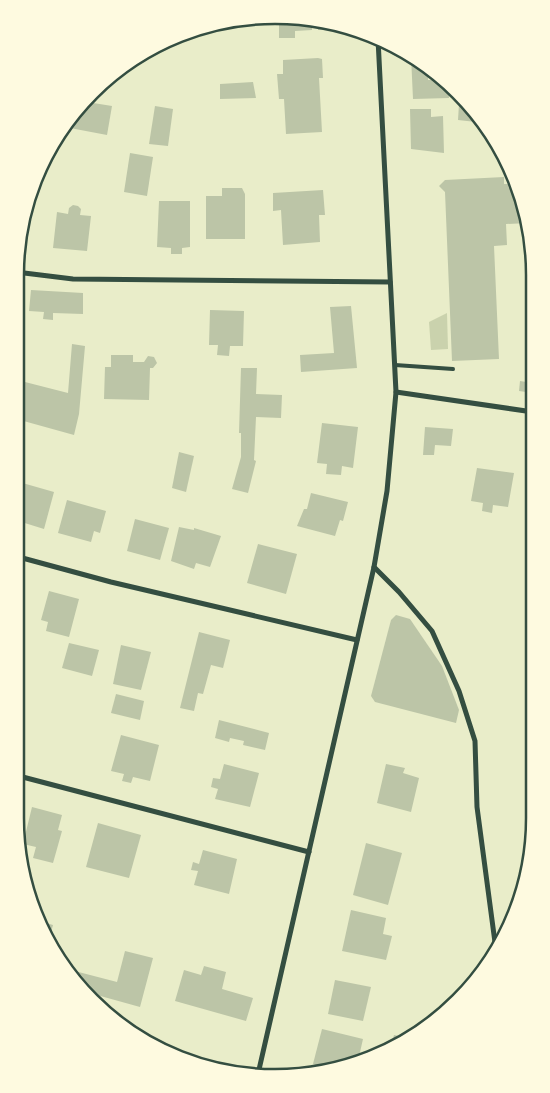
<svg xmlns="http://www.w3.org/2000/svg" width="550" height="1093" viewBox="0 0 550 1093" font-family="'Fira Sans Condensed',sans-serif">
<style>
.green{fill:#cad2ad}
.building{fill:#bcc5a7}
.lines{fill:none;stroke-linecap:round;stroke-linejoin:round}
.service{stroke:#344e41;stroke-width:4}
.minor{stroke:#344e41;stroke-width:5}
.rim{fill:none;stroke:#344e41;stroke-width:2.5}
</style>
<rect width="100%" height="100%" fill="#e9edc9"/>
<polygon class="green" points="447,313 448,349 431,350 429,322"/>
<g class="building">
<polygon points="292,16 312,21 312,30 295,31 295,38 279,38 279,17"/>
<polygon points="317,22 341,29 318,30"/>
<polygon points="411,56 437,72 428,72 428,80 444,80 448,84 449,98 413,99"/>
<polygon points="318,58 322,59 323,78 319,78 322,132 286,134 284,99 279,99 277,74 283,74 283,60"/>
<polygon points="253,82 256,98 220,99 220,84"/>
<polygon points="87,102 112,106 107,135 70,128 71,122"/>
<polygon points="459,104 470,106 481,117 485,123 458,120"/>
<polygon points="155,106 173,109 168,146 149,144"/>
<polygon points="410,109 431,109 431,117 443,116 444,153 411,149"/>
<polygon points="130,153 153,157 147,196 124,192"/>
<polygon points="504,177 504,184 517,184 528,223 506,224 507,245 494,246 499,359 452,361 445,192 439,186 445,180"/>
<polygon points="222,188 242,188 245,194 245,239 206,239 206,196 222,196"/>
<polygon points="323,190 325,215 319,215 320,242 283,245 281,210 273,211 273,193"/>
<polygon points="159,201 190,201 190,247 182,248 182,254 171,254 171,248 157,247"/>
<polygon points="73,205 78,206 81,209 80,215 91,216 87,251 53,248 57,212 68,214 69,208"/>
<polygon points="31,290 83,293 83,314 53,313 53,320 43,319 44,312 29,311"/>
<polygon points="351,306 357,368 301,372 300,355 334,353 330,307"/>
<polygon points="210,310 244,311 243,346 230,346 229,356 217,355 218,345 209,345"/>
<polygon points="72,344 85,346 79,414 74,435 20,420 24,400 21,398 25,382 68,393"/>
<polygon points="111,355 133,355 133,362 144,362 148,356 154,357 157,363 153,368 150,368 149,400 104,399 105,367 111,367"/>
<polygon points="241,368 257,368 256,394 282,395 281,418 256,417 254,460 256,461 248,493 232,489 241,457 241,433 239,433"/>
<polygon points="520,381 533,383 533,393 519,391"/>
<polygon points="322,423 358,427 353,468 342,466 341,475 326,474 327,464 317,463"/>
<polygon points="425,427 453,429 451,446 435,445 434,455 423,455"/>
<polygon points="179,452 194,456 186,492 172,488"/>
<polygon points="477,468 514,473 508,507 493,505 492,513 482,511 483,503 471,501"/>
<polygon points="19,482 54,492 44,529 15,520 15,496"/>
<polygon points="311,493 348,502 343,521 340,520 335,536 297,526 304,509 307,509"/>
<polygon points="67,500 106,511 100,533 94,531 91,542 58,533"/>
<polygon points="135,519 169,528 160,560 127,551"/>
<polygon points="179,527 194,530 194,528 221,536 210,567 196,563 194,569 171,561"/>
<polygon points="258,544 297,554 286,594 247,583"/>
<polygon points="49,591 79,599 69,637 46,631 48,622 41,620"/>
<polygon points="396,615 410,619 442,666 459,710 456,723 375,702 371,696 391,620"/>
<polygon points="199,632 230,640 223,668 211,665 203,694 198,693 194,711 180,708"/>
<polygon points="69,643 99,650 92,676 62,668"/>
<polygon points="121,645 151,652 141,690 113,684"/>
<polygon points="116,694 144,701 140,720 111,713"/>
<polygon points="219,720 269,733 265,750 243,745 244,741 230,738 229,742 215,738"/>
<polygon points="121,735 159,745 150,781 133,777 131,783 122,781 124,774 111,771"/>
<polygon points="224,764 259,773 250,807 215,799 218,789 211,787 213,778 220,779"/>
<polygon points="386,764 405,768 403,773 419,778 411,812 377,803"/>
<polygon points="32,807 62,815 58,830 62,831 53,863 33,858 36,847 23,844"/>
<polygon points="98,823 141,835 129,878 86,867"/>
<polygon points="366,843 402,853 388,905 353,895"/>
<polygon points="203,850 237,859 229,894 194,885 198,871 191,870 193,862 199,864"/>
<polygon points="351,910 386,918 383,934 392,936 386,960 342,951"/>
<polygon points="39,921 53,925 49,940 47,936"/>
<polygon points="125,951 153,958 140,1007 86,992 69,977 66,971 67,969 117,982"/>
<polygon points="204,966 226,972 222,989 253,998 246,1021 175,1001 184,970 201,975"/>
<polygon points="335,980 371,987 363,1021 328,1014"/>
<polygon points="322,1029 363,1039 358,1061 329,1070 313,1064"/>
<polygon points="394,1035 408,1038 390,1051"/>
</g>
<g class="lines">
<polyline class="service" points="395,365 453,369"/>
<g class="minor">
<polyline points="16,272 73,279 390,282"/>
<polyline points="396,392 533,412"/>
<polyline points="15,556 111,582 357,640"/>
<polyline points="374,567 399,592 432,631 459,691 475,741 477,807 496,950"/>
<polyline points="15,775 309,852"/>
<polyline points="258,1074 374,567 387,491 396,392 378,39"/>
</g>
</g>
<path d="M0 0H550V1093H0ZM275 24H275A251 251 0 0 1 526 275V818A251 251 0 0 1 275 1069H275A251 251 0 0 1 24 818V275A251 251 0 0 1 275 24Z" fill="#fefae0" fill-rule="evenodd"/>
<path class="rim" d="M275 24H275A251 251 0 0 1 526 275V818A251 251 0 0 1 275 1069H275A251 251 0 0 1 24 818V275A251 251 0 0 1 275 24Z"/>
</svg>
